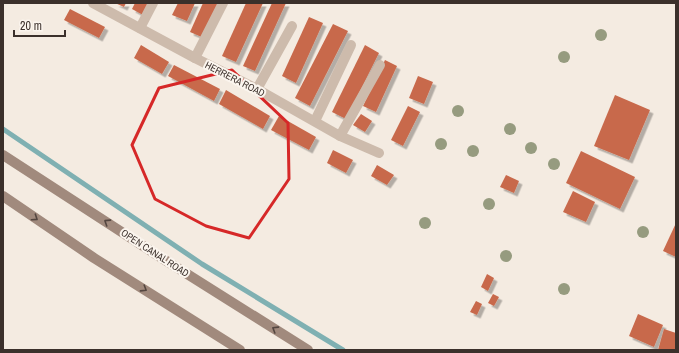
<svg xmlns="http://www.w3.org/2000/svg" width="679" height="353" viewBox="0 0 679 353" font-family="'Archivo Narrow',sans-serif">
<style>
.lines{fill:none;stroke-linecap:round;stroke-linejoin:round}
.stream{stroke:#7fb0b2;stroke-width:5}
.building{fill:#c8694b;filter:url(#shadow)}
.minor{stroke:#cdbbac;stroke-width:10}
.secondary{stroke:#a18a7d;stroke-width:10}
.tree{fill:#969b7f}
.oneway{stroke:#544640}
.marked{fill:none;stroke:#d62828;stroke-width:3;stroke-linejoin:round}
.labels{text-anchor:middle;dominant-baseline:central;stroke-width:4;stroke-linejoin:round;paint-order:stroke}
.street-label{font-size:10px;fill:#3b302b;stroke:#fbf5ee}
</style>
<defs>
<filter id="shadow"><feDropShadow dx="3.5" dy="3.5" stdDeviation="0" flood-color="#0004"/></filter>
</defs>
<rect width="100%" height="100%" fill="#f4ebe1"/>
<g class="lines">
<polyline class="stream" points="3,129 202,264 343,350"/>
</g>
<g class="building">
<polygon points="115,3 126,3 124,7"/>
<polygon points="135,3 149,3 143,15 132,9"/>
<polygon points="178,3 195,3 187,21 172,15"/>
<polygon points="203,3 220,3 204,38 190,32"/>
<polygon points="246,3 263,3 236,62 222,56"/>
<polygon points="272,3 286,3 255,71 243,66"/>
<polygon points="70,9 105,27 99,38 64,20"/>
<polygon points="309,17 323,23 296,83 282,76"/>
<polygon points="333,24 348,31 310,106 295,98"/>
<polygon points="141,45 169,62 162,74 134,58"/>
<polygon points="365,45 379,53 346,119 332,112"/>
<polygon points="385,60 397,66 376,112 363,106"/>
<polygon points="174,65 220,89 214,101 168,76"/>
<polygon points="418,76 433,82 424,104 409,98"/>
<polygon points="226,90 270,116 263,129 219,104"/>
<polygon points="615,95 650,110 629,160 594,146"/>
<polygon points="408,106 420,112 403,146 391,140"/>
<polygon points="361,114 372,121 365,132 353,125"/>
<polygon points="279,116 316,137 309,150 271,130"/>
<polygon points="333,150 353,160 346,173 327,163"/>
<polygon points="581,151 635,177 620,209 566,183"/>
<polygon points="377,165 394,175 387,185 371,176"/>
<polygon points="506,175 519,181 514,193 500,187"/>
<polygon points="573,191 595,202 586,222 563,212"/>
<polygon points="676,223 676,257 663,251"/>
<polygon points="487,274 494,278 488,291 481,287"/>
<polygon points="493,294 499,297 494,306 488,303"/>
<polygon points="476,301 482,304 477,315 470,312"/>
<polygon points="638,314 663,325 654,347 629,336"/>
<polygon points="664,329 676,333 676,350 658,350"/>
</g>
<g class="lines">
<g class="minor">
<polyline points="93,3 195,58 257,89 340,136 379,153"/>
<polyline points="140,28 153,3"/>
<polyline points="195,58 223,3"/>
<polyline points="257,89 292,26"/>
<polyline points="315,121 351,45"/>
<polyline points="340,136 380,65"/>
</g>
<g class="secondary">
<polyline points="3,155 157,255 308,350"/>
<polyline points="3,196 94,258 240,350"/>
</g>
</g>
<g class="tree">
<circle cx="601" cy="35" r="6"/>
<circle cx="564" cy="57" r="6"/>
<circle cx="458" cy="111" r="6"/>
<circle cx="510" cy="129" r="6"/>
<circle cx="441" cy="144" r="6"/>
<circle cx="531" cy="148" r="6"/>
<circle cx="473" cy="151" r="6"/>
<circle cx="554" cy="164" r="6"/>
<circle cx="489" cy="204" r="6"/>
<circle cx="425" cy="223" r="6"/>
<circle cx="643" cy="232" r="6"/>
<circle cx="506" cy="256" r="6"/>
<circle cx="564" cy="289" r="6"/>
</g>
<defs><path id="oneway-chevron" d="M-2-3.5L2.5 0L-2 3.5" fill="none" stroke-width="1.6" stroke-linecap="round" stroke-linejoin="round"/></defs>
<g class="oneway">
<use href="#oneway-chevron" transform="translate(35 218) rotate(34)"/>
<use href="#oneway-chevron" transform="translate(107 222) rotate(-147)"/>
<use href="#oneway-chevron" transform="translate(144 289) rotate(32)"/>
<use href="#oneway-chevron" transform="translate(275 329) rotate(-148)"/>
</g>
<path class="marked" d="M 232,70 L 288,123 L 289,179 L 249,238 L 206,226 L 155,199 L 132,145 L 159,88 Z"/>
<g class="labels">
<g class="street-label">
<text transform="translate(235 79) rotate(27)">HERRERA ROAD</text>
<text transform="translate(155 253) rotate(33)">OPEN CANAL ROAD</text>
</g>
</g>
<rect width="679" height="353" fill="none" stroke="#3b302b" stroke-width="8"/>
<path d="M14 30v6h51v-6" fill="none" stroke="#3b302b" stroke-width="2"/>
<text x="20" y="30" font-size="12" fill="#3b302b" stroke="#fbf5ee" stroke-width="3" paint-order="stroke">20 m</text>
</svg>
